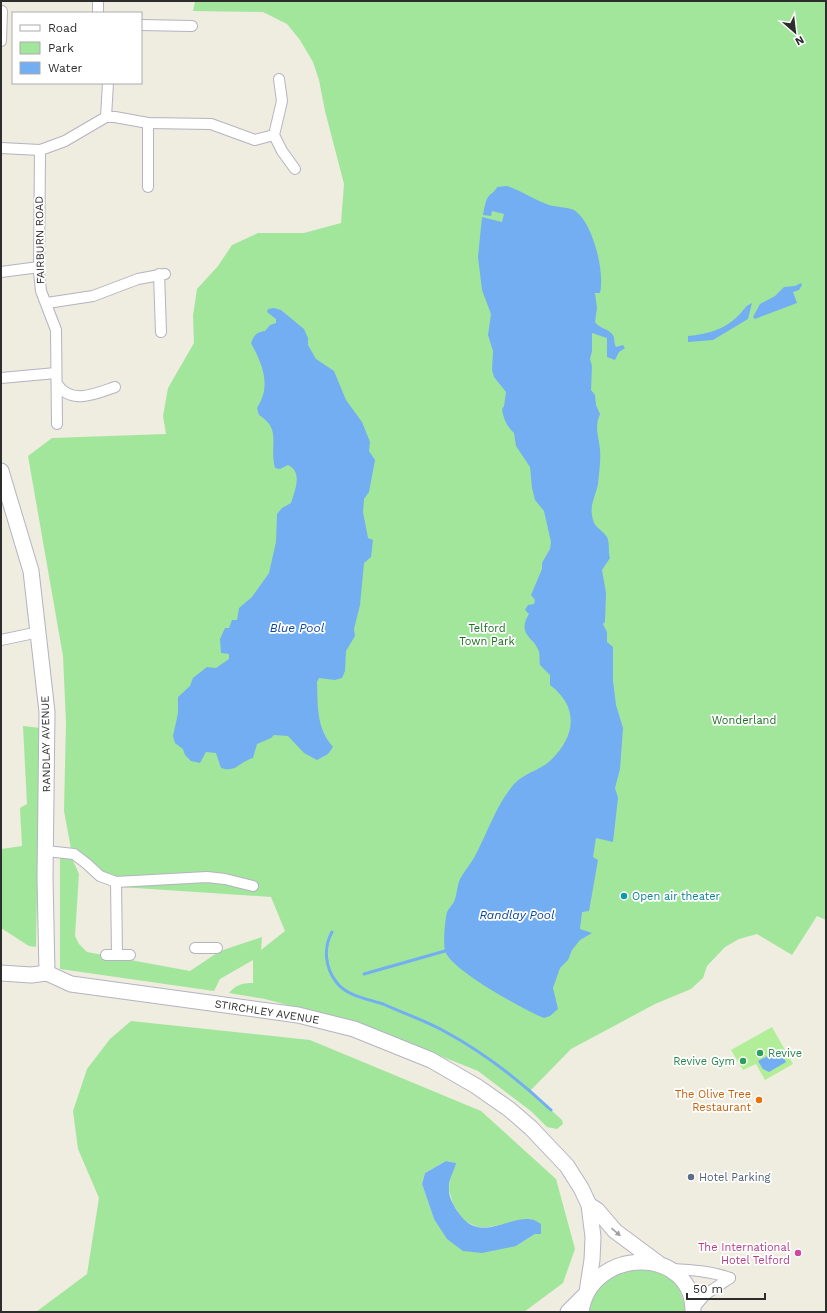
<svg xmlns="http://www.w3.org/2000/svg" width="827" height="1313" viewBox="0 0 827 1313" font-family="'Work Sans',sans-serif">
<style>
.green{fill:#a2e69c;fill-rule:evenodd}
.pitch{fill:#b2ed97}
.water{fill:#72aef1}
.lines{fill:none;stroke-linecap:round;stroke-linejoin:round}
.stream{stroke:#72aef1;stroke-width:3}
.street-casing{stroke:#b4b3c1;stroke-width:12}
.secondary-casing{stroke:#b4b3c1;stroke-width:17}
.street{stroke:#fff;stroke-width:10}
.secondary{stroke:#fff;stroke-width:15}
.oneway{fill:#a0a0a0}
.culture-dot{fill:#0f9aa8;stroke:#fff;stroke-width:1.5}
.leisure-dot{fill:#2e9e5b;stroke:#fff;stroke-width:1.5}
.food-dot{fill:#e8710a;stroke:#fff;stroke-width:1.5}
.service-dot{fill:#5c6f8a;stroke:#fff;stroke-width:1.5}
.hotel-dot{fill:#d1479c;stroke:#fff;stroke-width:1.5}
.labels{text-anchor:middle;dominant-baseline:central;stroke-width:3.5;stroke-linejoin:round;paint-order:stroke}
.street-label{font-size:11px;fill:#2d2d2d;stroke:#fff}
.park-label{font-size:11px;fill:#1a6e1e;stroke:#fff}
.culture-label{font-size:11px;fill:#0d838f;stroke:#fff;text-anchor:start}
.leisure-label{font-size:11px;fill:#27864d;stroke:#fff;text-anchor:start}
.food-label{font-size:11px;fill:#c56008;stroke:#fff;text-anchor:end}
.service-label{font-size:11px;fill:#4e5e75;stroke:#fff;text-anchor:start}
.hotel-label{font-size:11px;fill:#b23c85;stroke:#fff;text-anchor:end}
.water-label{font-size:12px;font-style:italic;fill:#0b47a3;stroke:#fff}
</style>
<rect width="100%" height="100%" fill="#efece0"/>
<g class="green">
<path d="M 195,1 L 826,1 L 826,920 L 817,916 L 792,955 L 757,934 L 739,939 L 725,947 L 707,966 L 703,978 L 691,989 L 655,1004 L 571,1049 L 530,1091 L 562,1120 L 563,1124 L 557,1129 L 547,1127 L 532,1112 L 478,1071 L 366,1026 L 265,999 L 229,993 C 236,985 242,983 253,983 L 253,960 L 220,979 L 214,991 L 60,969 L 60,854 L 70,854 L 79,874 L 75,936 L 79,944 L 87,952 L 190,971 L 220,951 L 262,937 L 261,950 L 285,931 L 271,897 L 121,887 L 72,854 L 64,811 L 66,722 L 63,656 L 28,456 L 52,438 L 166,434 L 163,416 L 168,388 L 194,343 L 193,316 L 197,289 L 218,266 L 232,245 L 258,233 L 304,233 L 341,223 L 344,184 L 325,111 L 319,80 L 313,62 L 300,40 L 287,24 L 263,12 L 193,11 Z"/>
<polygon points="23,726 40,728 36,947 29,946 1,928 1,849 22,846 20,808 27,804"/>
<path d="M 131,1021 L 310,1040 L 481,1111 L 556,1179 L 575,1249 L 563,1283 L 524,1312 L 36,1312 L 87,1274 L 99,1198 L 78,1149 L 73,1111 L 87,1069 L 110,1039 ZM 446,1161 L 455,1163 L 450,1174 L 449,1190 L 453,1204 L 464,1221 L 478,1227 L 489,1227 L 530,1219 L 541,1234 L 535,1234 L 516,1246 L 434,1219 L 422,1184 L 425,1173 Z"/>
<path d="M 641,1264 C 672,1279 679,1277 686,1312 L 587,1312 L 589,1300 L 609,1273 Z"/>
</g>
<polygon class="pitch" points="772,1027 793,1064 765,1080 756,1064 743,1070 731,1050"/>
<g class="water">
<path d="M 507,186 C 521,191 535,200 549,205 C 557,207 567,207 574,210 C 593,222 605,272 600,293 L 595,293 L 597,308 L 595,322 C 599,328 606,328 611,333 C 616,337 613,342 616,347 L 623,345 L 625,348 L 619,352 L 615,360 L 607,357 L 607,338 L 592,333 L 592,351 L 590,359 L 592,366 L 591,390 L 595,395 L 596,405 L 600,414 C 594,428 599,436 600,450 C 601,460 599,474 598,484 C 596,494 590,505 592,515 C 594,529 600,527 607,537 C 610,543 608,552 610,558 L 602,570 L 606,593 L 605,622 L 603,624 L 607,632 L 607,642 L 613,647 L 613,681 L 616,705 L 623,728 L 620,769 L 615,788 L 618,798 L 613,842 L 596,838 L 593,857 L 598,860 L 589,911 L 582,912 L 580,929 L 592,933 L 580,940 L 572,950 L 568,960 L 560,968 L 553,988 L 558,1009 L 550,1016 L 544,1018 C 524,1010 451,970 445,951 C 443,944 445,919 447,912 C 449,908 452,905 454,902 C 457,895 457,886 460,879 C 464,871 471,864 475,856 C 489,830 495,807 514,784 C 524,773 541,770 551,760 C 576,736 579,707 550,685 L 550,675 L 540,665 C 539,661 540,656 539,652 C 535,637 516,635 529,614 L 525,610 L 528,605 L 534,604 L 535,600 L 531,595 L 542,569 L 542,563 L 550,549 L 551,542 L 544,511 L 535,500 L 532,488 L 530,467 L 516,446 L 514,433 C 507,427 503,418 502,409 L 504,406 L 506,392 L 494,377 L 492,370 L 493,351 L 488,335 L 491,314 L 482,290 L 478,257 L 482,217 L 502,222 L 504,214 L 492,211 L 491,216 L 483,215 C 484,210 485,202 488,197 C 491,193 495,192 497,187 Z"/>
<polygon points="801,283 802,285 799,290 793,292 797,303 755,319 753,317 760,304 775,296 784,287 795,286"/>
<path d="M 752,303 L 748,319 L 713,340 L 688,342 L 688,336 C 707,334 724,330 738,316 C 743,311 745,306 752,303 Z"/>
<path d="M 274,308 L 281,310 L 304,329 L 308,338 L 308,345 L 316,359 L 334,371 L 346,400 L 362,422 L 370,442 L 369,451 L 375,460 L 369,492 L 364,499 L 363,512 L 368,538 L 373,540 L 371,557 L 364,563 L 360,605 L 354,629 L 355,636 L 346,651 L 345,671 L 342,678 L 335,680 L 319,678 L 317,682 C 318,707 316,727 333,747 L 328,754 L 317,760 L 304,753 L 288,736 L 274,735 L 271,738 L 257,744 L 253,758 C 239,762 236,773 221,768 L 216,753 L 206,752 L 200,763 L 191,761 L 185,755 L 183,749 L 175,743 L 173,736 L 178,713 L 178,697 L 190,686 L 193,678 L 207,667 L 216,668 L 229,659 L 229,654 L 221,653 L 220,639 L 225,628 L 229,628 L 232,620 L 237,620 L 239,608 L 252,597 L 269,573 L 276,542 L 277,514 L 282,508 L 291,503 C 295,490 303,472 288,465 L 280,469 L 275,468 C 269,445 282,429 259,415 L 257,408 C 272,385 262,364 251,343 C 254,335 257,332 265,331 L 270,325 L 276,323 L 276,319 L 267,312 L 268,309 Z"/>
<polygon points="779,1050 786,1062 769,1072 763,1069 758,1061"/>
<path d="M 446,1161 L 456,1163 C 454,1173 448,1178 449,1190 C 449,1198 454,1206 458,1212 C 478,1243 504,1218 529,1219 C 533,1219 538,1222 541,1224 L 541,1234 L 535,1234 L 516,1246 L 482,1253 L 463,1251 L 447,1239 L 434,1219 L 422,1184 L 425,1173 Z"/>
</g>
<g class="lines">
<g class="stream">
<path d="M 332,932 C 323,948 325,968 337,983 C 347,996 368,999 383,1004 C 403,1013 424,1020 444,1031 C 483,1052 519,1080 551,1110"/>
<polyline points="364,974 445,951"/>
</g>
<defs>
<g id="street">
<polyline points="98,1 98,13"/>
<polyline points="141,25 192,26"/>
<polyline points="1,41 2,11"/>
<polyline points="279,79 282,101 274,135 282,151 295,169"/>
<polyline points="106,117 108,83"/>
<polyline points="1,148 40,150 46,148 65,141 106,117 115,117 148,123 211,124 255,140 274,135"/>
<polyline points="40,150 39,272 41,291 56,330 57,424"/>
<polyline points="148,187 148,123"/>
<polyline points="1,272 39,267"/>
<polyline points="159,274 161,332"/>
<polyline points="47,303 93,296 138,279 165,274"/>
<polyline points="1,378 56,373"/>
<path d="M 57,384 C 71,405 95,394 115,387"/>
<polyline points="1,640 39,632"/>
<polyline points="46,851 74,854 87,864 100,876 116,882 207,877 225,879 253,886"/>
<polyline points="116,882 117,955 130,955"/>
<polyline points="195,948 217,948"/>
<polyline points="106,955 117,955"/>
<path d="M 671,1269 C 691,1270 711,1271 730,1278"/>
<polyline points="693,1309 706,1294 730,1278"/>
</g>
<g id="secondary">
<polyline points="1,471 31,571 47,712 45,878 47,973"/>
<polyline points="1,973 31,975 47,973 71,984 298,1015 354,1029 431,1060 476,1086 509,1109 531,1128 567,1166 581,1188 589,1205 593,1237 592,1260 587,1292"/>
<polyline points="589,1205 597,1210 615,1231 658,1263"/>
<polyline points="568,1312 584,1296"/>
<path d="M 581,1312 C 590,1246 694,1245 693,1312"/>
</g>
</defs>
<use href="#street" class="street-casing"/>
<use href="#secondary" class="secondary-casing"/>
<use href="#street" class="street"/>
<use href="#secondary" class="secondary"/>
</g>
<defs><path id="oneway-solid" d="M-6-.8H1V-3.2L6.5 0L1 3.2V.8H-6Z"/></defs>
<use class="oneway" href="#oneway-solid" transform="translate(616 1232) rotate(41)"/>
<circle class="culture-dot" cx="624" cy="896" r="4"/>
<g class="leisure-dot">
<circle cx="760" cy="1053" r="4"/>
<circle cx="743" cy="1061" r="4"/>
</g>
<circle class="food-dot" cx="759" cy="1100" r="4"/>
<circle class="service-dot" cx="691" cy="1177" r="4"/>
<circle class="hotel-dot" cx="798" cy="1253" r="4"/>
<g class="labels">
<g class="street-label">
<text transform="translate(40 240) rotate(-91)">FAIRBURN ROAD</text>
<text transform="translate(46 744) rotate(-91)">RANDLAY AVENUE</text>
<text transform="translate(267 1012) rotate(9)">STIRCHLEY AVENUE</text>
</g>
<g class="park-label">
<text x="487" y="628">Telford<tspan x="487" dy="13">Town Park</tspan></text>
<text x="744" y="720">Wonderland</text>
</g>
<g class="culture-label">
<text x="632" y="896">Open air theater</text>
</g>
<g class="leisure-label">
<text x="768" y="1053">Revive</text>
<text x="735" y="1061" text-anchor="end">Revive Gym</text>
</g>
<g class="food-label">
<text x="751" y="1094">The Olive Tree<tspan x="751" dy="13">Restaurant</tspan></text>
</g>
<g class="service-label">
<text x="699" y="1177">Hotel Parking</text>
</g>
<g class="hotel-label">
<text x="790" y="1247">The International<tspan x="790" dy="13">Hotel Telford</tspan></text>
</g>
<g class="water-label">
<text x="297" y="628">Blue Pool</text>
<text x="517" y="915">Randlay Pool</text>
</g>
</g>
<rect width="827" height="1313" fill="none" stroke="#2d2d2d" stroke-width="4"/>
<rect x="12" y="12" width="130" height="72" fill="#ffffff" stroke="#ababab"/>
<rect x="20" y="25" width="20" height="6" fill="#ffffff" stroke="#ababab"/>
<text x="48" y="32" font-size="12" fill="#2d2d2d">Road</text>
<rect x="20" y="42" width="20" height="12" fill="#a2e69c" stroke="#ababab"/>
<text x="48" y="52" font-size="12" fill="#2d2d2d">Park</text>
<rect x="20" y="62" width="20" height="12" fill="#72aef1" stroke="#ababab"/>
<text x="48" y="72" font-size="12" fill="#2d2d2d">Water</text>
<g transform="translate(795 32) rotate(152)" stroke="#ffffff" stroke-width="3" paint-order="stroke">
<path d="M0-3L7 15L0 10L-7 15Z" fill="#2d2d2d"/>
<text y="-6" font-size="11" font-weight="bold" text-anchor="middle" fill="#2d2d2d">N</text>
</g>
<path d="M687 1293v6h78v-6" fill="none" stroke="#2d2d2d" stroke-width="2"/>
<text x="693" y="1293" font-size="12" fill="#2d2d2d" stroke="#ffffff" stroke-width="3" paint-order="stroke">50 m</text>
</svg>
